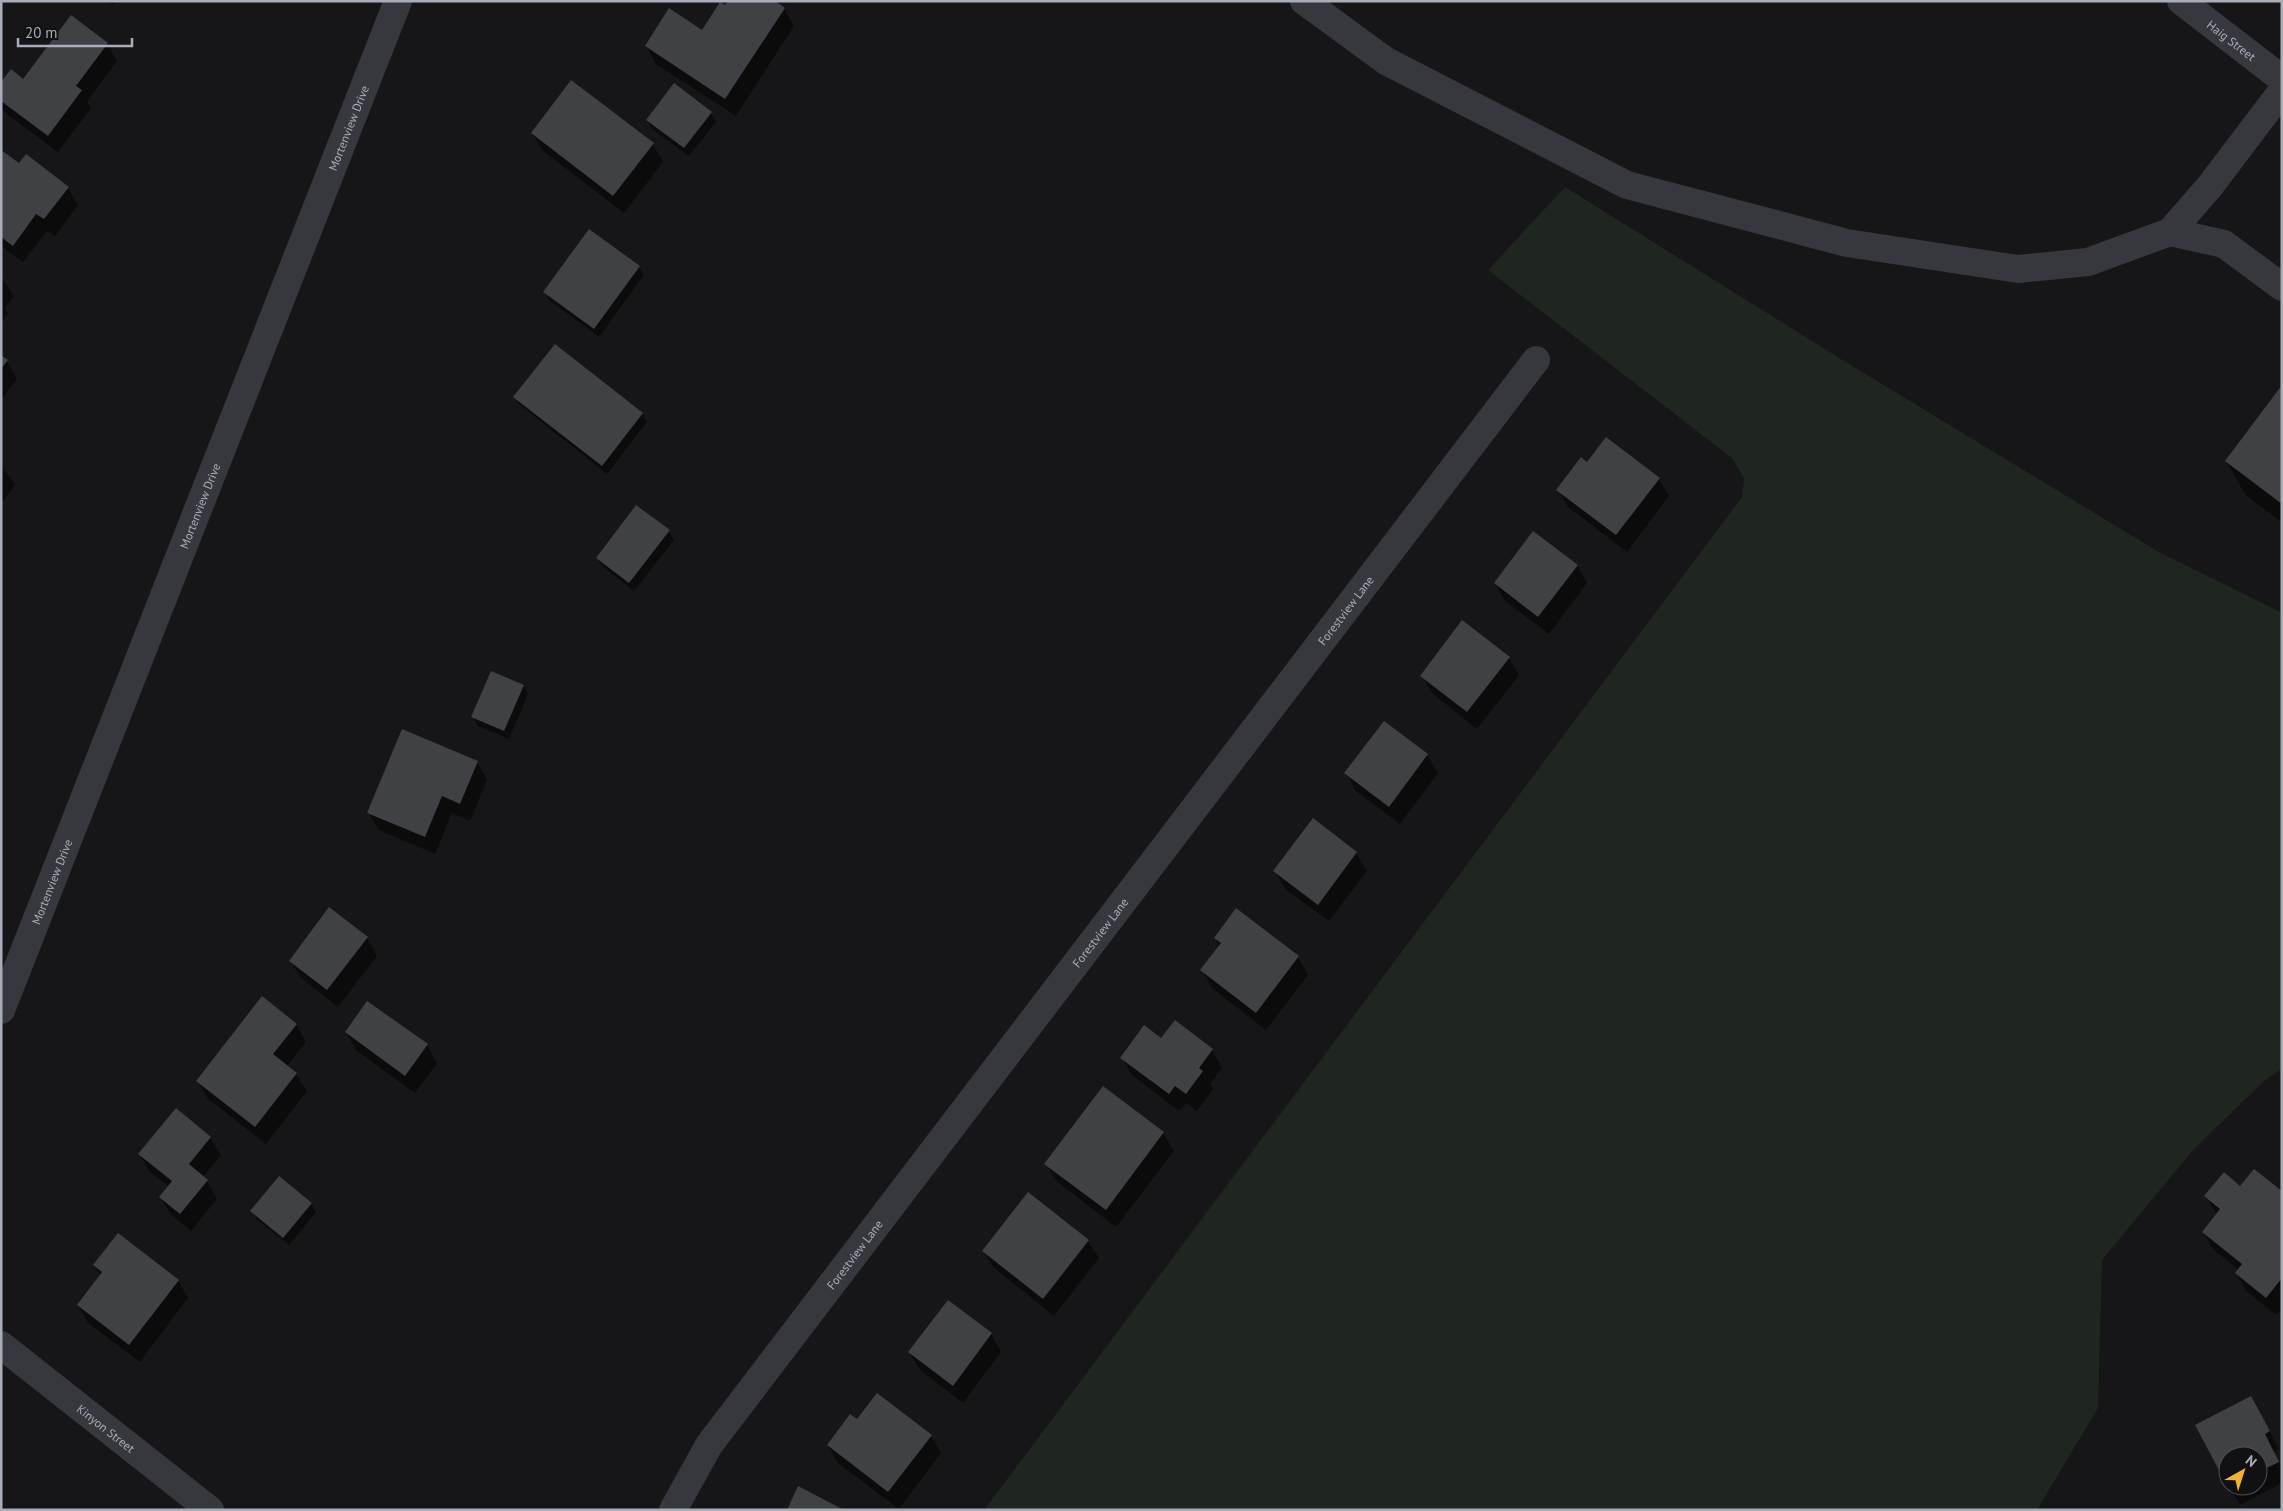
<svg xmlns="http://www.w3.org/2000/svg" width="2283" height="1511" viewBox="0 0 2283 1511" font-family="'PT Sans',sans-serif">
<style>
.green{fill:#1e261f}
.shadow{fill:#0007}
.building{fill:#404145}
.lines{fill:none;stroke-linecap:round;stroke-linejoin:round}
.minor{stroke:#37383d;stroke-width:28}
.labels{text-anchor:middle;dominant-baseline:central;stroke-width:4.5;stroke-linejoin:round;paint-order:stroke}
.street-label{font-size:12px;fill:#a8adb8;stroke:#111113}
</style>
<rect width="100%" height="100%" fill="#161618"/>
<polygon class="green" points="1565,187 1844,361 2157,551 2282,613 2282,1069 2264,1081 2194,1149 2102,1260 2098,1408 2037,1510 984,1510 1742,497 1744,478 1732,458 1488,270"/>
<g class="shadow">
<polygon points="108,1 116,1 113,5"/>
<polygon points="726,7 784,8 794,26 736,116 656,64 646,46 702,32"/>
<polygon points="107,44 117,61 87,102 91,108 58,152 4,112 1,108 1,84 24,80"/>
<polygon points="572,82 653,144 663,162 624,213 542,150 532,133"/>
<polygon points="711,113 716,122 689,156 652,129 647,120"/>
<polygon points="1,152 19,165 68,188 78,205 55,236 47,231 23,262 1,246"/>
<polygon points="639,267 644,275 599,337 549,300 545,292"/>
<polygon points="1,276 14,296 5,308 8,314 1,323"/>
<polygon points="1,357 7,361 17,379 1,400"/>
<polygon points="2282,387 2282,522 2246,496 2226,461"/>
<polygon points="515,397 642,414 647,422 607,474 520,405"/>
<polygon points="1588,464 1659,479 1669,496 1627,552 1568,507 1558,490"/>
<polygon points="1,465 15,485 1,504"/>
<polygon points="669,531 674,540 634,591 602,566 597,558"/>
<polygon points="1577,565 1587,583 1549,634 1505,601 1495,583"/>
<polygon points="1509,658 1519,675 1477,729 1432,693 1422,676"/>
<polygon points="523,686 528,694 509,739 478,726 473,717"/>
<polygon points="1384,722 1427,755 1438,773 1400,824 1356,791 1346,773"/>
<polygon points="477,762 487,780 470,821 452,813 435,854 379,830 368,813"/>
<polygon points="1313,820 1356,853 1367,871 1329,921 1285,889 1275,871"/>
<polygon points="367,938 377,956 338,1007 301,978 290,961"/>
<polygon points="1215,938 1298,957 1308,975 1266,1030 1212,988 1202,970 1220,946"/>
<polygon points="296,1024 306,1042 287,1066 296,1074 307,1091 266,1144 208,1099 198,1081"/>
<polygon points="346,1032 427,1045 437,1063 415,1093 356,1050"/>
<polygon points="1161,1040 1212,1050 1222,1068 1210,1084 1213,1089 1197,1111 1186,1103 1179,1111 1132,1075 1122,1058"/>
<polygon points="1103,1087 1163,1133 1174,1151 1116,1227 1056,1181 1046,1164"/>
<polygon points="210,1137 221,1155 203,1177 207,1181 217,1199 191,1231 171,1215 160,1197 169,1187 150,1172 140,1155"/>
<polygon points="2240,1187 2282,1193 2282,1308 2276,1315 2246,1291 2236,1273 2239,1270 2214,1250 2203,1232 2217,1215 2206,1197"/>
<polygon points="311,1203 316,1212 289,1245 257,1220 252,1211"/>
<polygon points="1088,1241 1099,1258 1054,1316 994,1268 983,1251"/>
<polygon points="94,1265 178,1280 188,1298 140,1362 88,1323 78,1305 101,1276"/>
<polygon points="991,1334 1001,1352 963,1403 920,1370 909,1352"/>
<polygon points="2261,1415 2279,1449 2274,1452 2282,1468 2282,1483 2240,1505 2229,1486 2258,1486 2258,1456 2228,1456 2228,1485 2197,1425"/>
<polygon points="858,1421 931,1436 941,1453 899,1509 838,1463 828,1446"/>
</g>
<g class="building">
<polygon points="728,1 775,1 785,8 725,99 645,46 669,8 702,30 720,2 725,5"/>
<polygon points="71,15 108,43 76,86 82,90 48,136 1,101 1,82 11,69 23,79"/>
<polygon points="571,80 654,143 613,196 531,133"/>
<polygon points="674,83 712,112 684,148 646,120"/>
<polygon points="1,150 19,163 26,154 69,187 44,219 36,214 13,246 1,237"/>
<polygon points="589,229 640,266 594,329 543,292"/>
<polygon points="555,344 643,413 602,466 513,397"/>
<polygon points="1,355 8,360 1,369"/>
<polygon points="2282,385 2282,504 2225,461"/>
<polygon points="1606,437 1660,478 1616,535 1556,490 1581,457 1587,462"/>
<polygon points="636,505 670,530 629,583 596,558"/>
<polygon points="1533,531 1578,565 1538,617 1494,583"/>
<polygon points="1462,620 1510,657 1467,712 1420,676"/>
<polygon points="491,671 524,685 504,731 471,717"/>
<polygon points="1384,721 1428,754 1389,807 1344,773"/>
<polygon points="402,729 478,761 460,804 442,796 425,837 367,813"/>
<polygon points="1313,818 1357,852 1318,905 1273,871"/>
<polygon points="329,907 368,937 327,990 289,961"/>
<polygon points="1236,908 1299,956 1256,1013 1200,970 1221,943 1214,938"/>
<polygon points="262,996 297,1024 273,1054 297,1073 255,1127 196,1081"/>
<polygon points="367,1001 428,1044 405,1076 345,1032"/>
<polygon points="1175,1020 1213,1049 1199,1068 1203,1071 1186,1094 1175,1086 1169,1094 1120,1058 1144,1025 1161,1038"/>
<polygon points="1103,1086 1164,1132 1106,1210 1044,1164"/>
<polygon points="176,1108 211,1137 189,1164 208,1180 180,1214 159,1197 172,1181 138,1154"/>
<polygon points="2254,1169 2282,1191 2282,1278 2266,1298 2235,1273 2242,1264 2202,1232 2220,1209 2204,1196 2224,1172 2240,1186"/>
<polygon points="279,1176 312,1203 283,1238 250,1211"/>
<polygon points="1028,1192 1089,1240 1043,1299 982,1251"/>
<polygon points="118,1233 179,1280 129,1345 77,1305 102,1272 93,1265"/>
<polygon points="948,1300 992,1333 953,1386 908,1352"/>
<polygon points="877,1393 932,1435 888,1492 827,1445 850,1414 857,1419"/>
<polygon points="2251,1396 2270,1431 2265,1434 2279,1462 2258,1472 2258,1456 2228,1456 2228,1487 2195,1425"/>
<polygon points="798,1486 844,1510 787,1510"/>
</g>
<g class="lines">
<g class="minor">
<polyline points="1304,1 1386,61 1627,185 1847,243 2018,269 2088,262 2170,232 2210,186 2282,91"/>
<path id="s1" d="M 2181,1 L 2282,79"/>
<polyline points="2170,232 2224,244 2282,287"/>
<path id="s2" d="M 1,1010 L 398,1"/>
<path id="s3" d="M 1,1345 L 210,1510"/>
<path id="s4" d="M 673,1510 L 709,1445 L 1536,360"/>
</g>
</g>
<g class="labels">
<g class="street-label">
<text stroke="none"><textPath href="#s1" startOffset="64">Haig Street</textPath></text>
<text stroke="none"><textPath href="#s2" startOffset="948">Mortenview Drive</textPath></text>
<text stroke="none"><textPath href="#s2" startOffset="542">Mortenview Drive</textPath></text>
<text stroke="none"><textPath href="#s4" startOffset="1124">Forestview Lane</textPath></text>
<text stroke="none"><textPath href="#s2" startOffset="138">Mortenview Drive</textPath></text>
<text stroke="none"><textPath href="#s4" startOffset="719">Forestview Lane</textPath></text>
<text stroke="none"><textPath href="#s4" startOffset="314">Forestview Lane</textPath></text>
<text stroke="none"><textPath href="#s3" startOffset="134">Kinyon Street</textPath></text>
</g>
</g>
<rect width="2283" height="1511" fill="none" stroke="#a8adb8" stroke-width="5"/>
<g transform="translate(2243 1471) rotate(39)"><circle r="24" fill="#111113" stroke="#4d4f55"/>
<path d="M0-4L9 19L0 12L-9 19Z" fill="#f2b134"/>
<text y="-8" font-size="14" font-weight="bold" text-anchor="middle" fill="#a8adb8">N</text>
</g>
<path d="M18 38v8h114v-8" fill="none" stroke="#a8adb8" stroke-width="2.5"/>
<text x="25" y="38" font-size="15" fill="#a8adb8" stroke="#111113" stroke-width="4" paint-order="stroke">20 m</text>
</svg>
